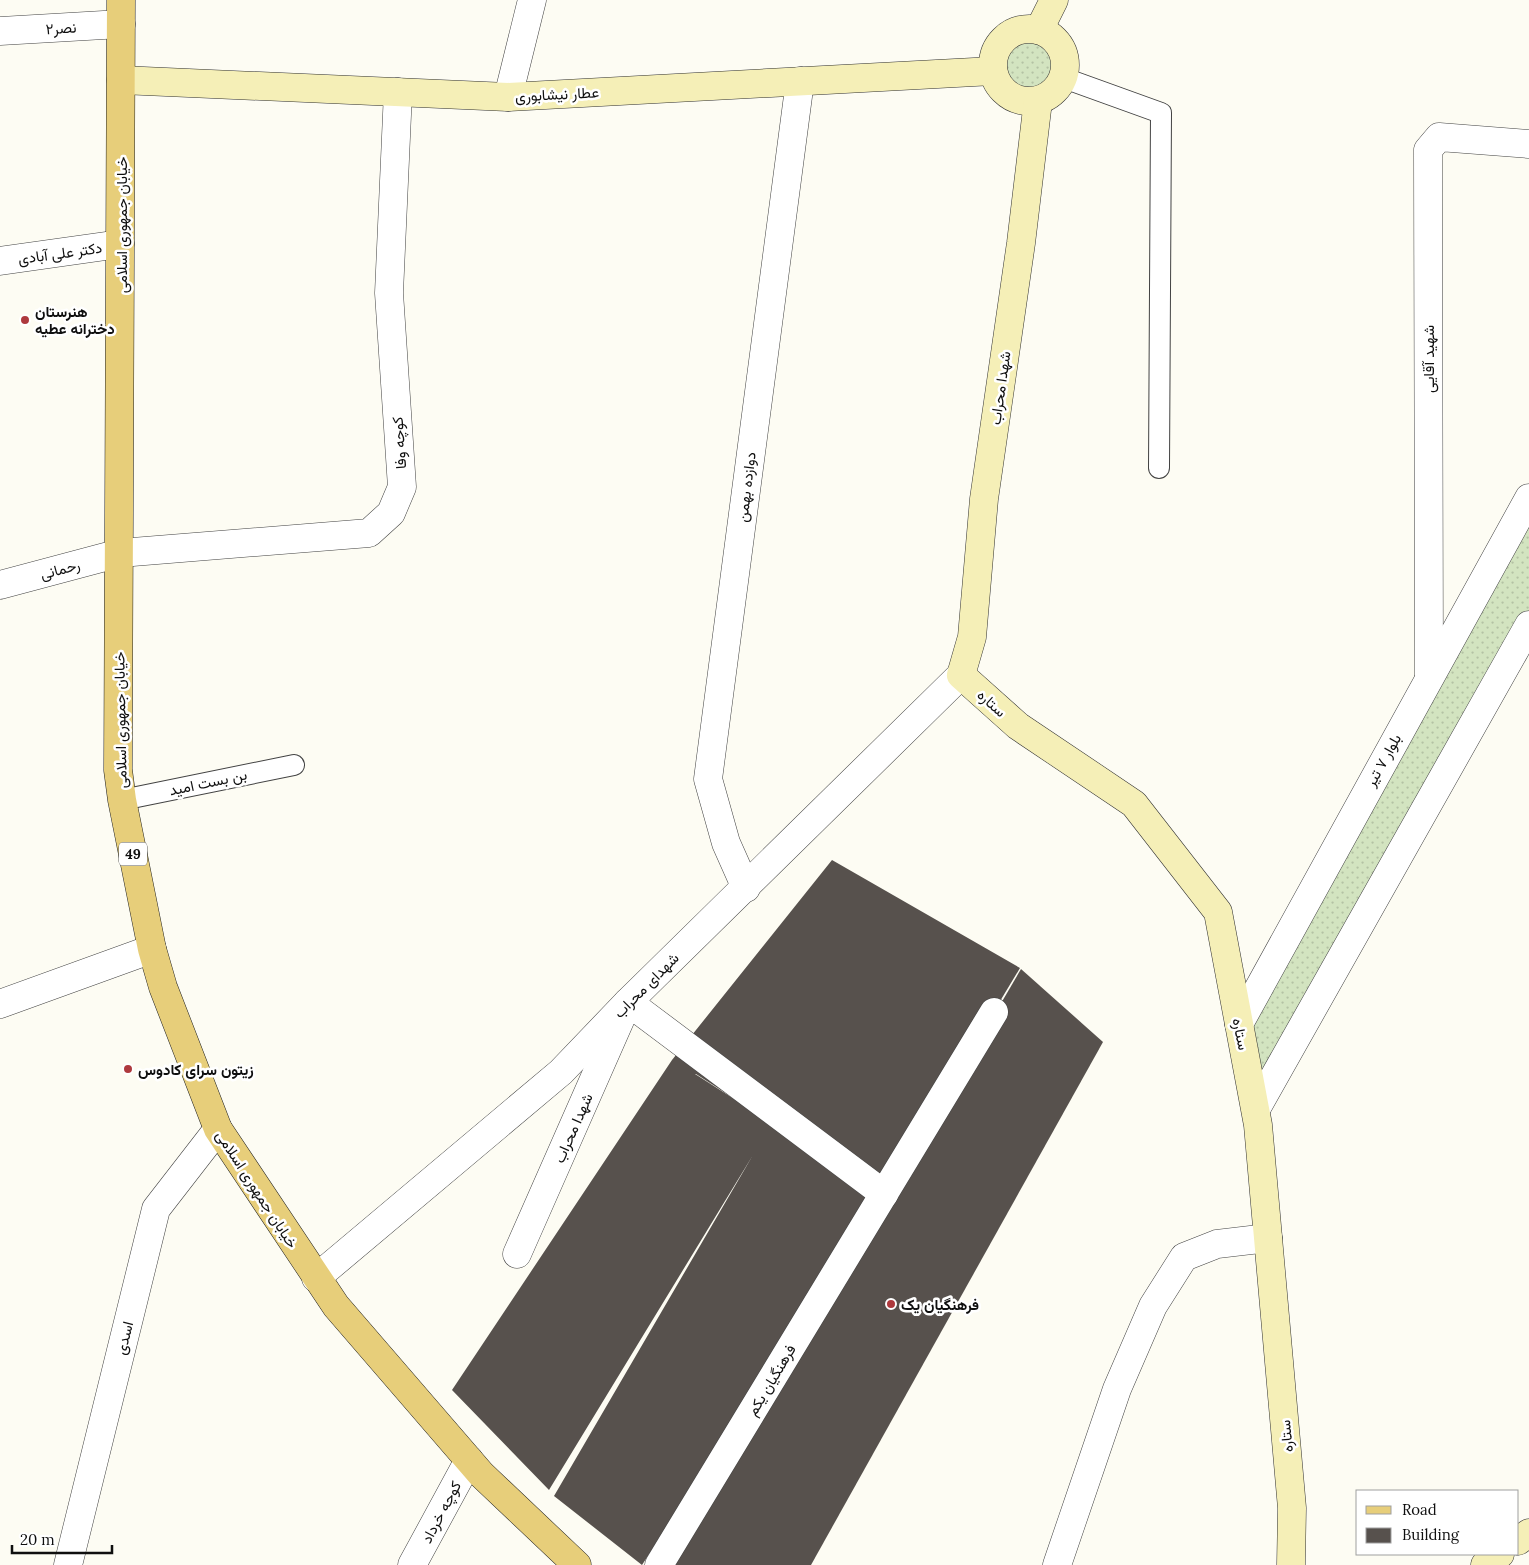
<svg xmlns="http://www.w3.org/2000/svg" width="1529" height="1565" viewBox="0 0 1529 1565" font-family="Lora,Vazirmatn,serif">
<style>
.grass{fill:url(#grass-dots)}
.building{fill:#57514d;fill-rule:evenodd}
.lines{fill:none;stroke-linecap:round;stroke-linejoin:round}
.lane-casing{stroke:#424242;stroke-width:22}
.street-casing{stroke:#424242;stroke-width:29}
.secondary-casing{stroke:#313131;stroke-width:29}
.primary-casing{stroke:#202020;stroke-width:29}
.lane{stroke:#fff;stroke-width:20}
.street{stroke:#fff;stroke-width:28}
.secondary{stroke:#f5efb7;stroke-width:28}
.primary{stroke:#e7ce7a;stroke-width:28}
.poi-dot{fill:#ae393d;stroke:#fff;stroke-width:2}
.labels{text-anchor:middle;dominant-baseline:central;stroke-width:5;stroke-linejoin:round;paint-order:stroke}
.shield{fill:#fff;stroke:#575757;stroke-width:1}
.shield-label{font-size:14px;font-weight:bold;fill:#0f0f0f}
.street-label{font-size:15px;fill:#0f0f0f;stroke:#fff}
.poi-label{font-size:15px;font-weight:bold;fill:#0f0f0f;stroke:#fff;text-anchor:start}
</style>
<defs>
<pattern id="grass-dots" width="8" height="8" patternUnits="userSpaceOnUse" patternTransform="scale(1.25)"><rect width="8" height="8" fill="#d3e4c0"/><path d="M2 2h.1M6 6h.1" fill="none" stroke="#b4c2a4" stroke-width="1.8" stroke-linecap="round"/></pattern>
</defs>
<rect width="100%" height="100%" fill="#fdfcf3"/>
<g class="grass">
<circle cx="1029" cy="65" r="35"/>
<polygon points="1529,519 1529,619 1256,1108 1242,1037"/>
</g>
<g class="building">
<path d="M 832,860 L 1020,968 L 884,1194 L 642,1565 L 554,1496 L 753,1155 L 549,1490 L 452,1390 L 672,1060 ZM 695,1074 L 696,1074 L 872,1187 Z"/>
<polygon points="1021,969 1103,1042 811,1565 673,1565"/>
</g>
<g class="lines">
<defs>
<g id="lane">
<polyline points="1064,78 1161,113 1159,468"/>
<polyline points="122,800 294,765"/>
</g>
<g id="street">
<polyline points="0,31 121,24"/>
<polyline points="508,97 532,0"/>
<polyline points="0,261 120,244"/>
<polyline points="0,585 120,553 369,533 391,513 402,487 389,293 398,92"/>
<polyline points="1429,675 1428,150 1439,137 1529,144"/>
<polyline points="746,888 726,843 708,779 800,81"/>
<polyline points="0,1004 152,949"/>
<polyline points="1239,1024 1529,498"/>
<polyline points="1256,1109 1529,625"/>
<polyline points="517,1254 628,1002 884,1194"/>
<polyline points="316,1278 561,1072 628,1002 961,675"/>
<polyline points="68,1565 156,1209 218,1129"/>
<polyline points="412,1565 469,1460"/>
<polyline points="659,1565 994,1012"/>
<polyline points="1057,1565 1117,1389 1153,1306 1184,1257 1217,1244 1268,1238"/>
</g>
<g id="secondary">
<circle cx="1029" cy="65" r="36"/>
<polyline points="1039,30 1054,0"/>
<polyline points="121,80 508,97 993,71"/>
<polyline points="1038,101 1021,243 984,499 972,637 961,675 1018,726 1134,804 1218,912 1258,1125 1292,1508 1291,1565"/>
<polyline points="1518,1541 1529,1533"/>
<polyline points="1485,1565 1500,1554"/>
</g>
<polyline id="primary" points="121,0 118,770 122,800 152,949 163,987 218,1129 336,1306 481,1474 577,1565"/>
</defs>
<use href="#lane" class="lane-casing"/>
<use href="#street" class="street-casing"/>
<use href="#secondary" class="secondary-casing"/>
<use href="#primary" class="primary-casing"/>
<use href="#lane" class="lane"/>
<use href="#street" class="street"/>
<use href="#secondary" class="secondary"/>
<use href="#primary" class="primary"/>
</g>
<g class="poi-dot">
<circle cx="25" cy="320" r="5"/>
<circle cx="128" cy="1069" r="5"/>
<circle cx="891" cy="1304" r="5"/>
</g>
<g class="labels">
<rect class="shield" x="119" y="842.5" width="28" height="23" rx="4"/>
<g class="shield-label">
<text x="133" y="854">49</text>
</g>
<g class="street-label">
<text transform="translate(61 28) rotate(-4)">نصر۲</text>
<text transform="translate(557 94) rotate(-3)">عطار نیشابوری</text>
<text transform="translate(121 225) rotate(-90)">خیابان جمهوری اسلامی</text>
<text transform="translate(60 253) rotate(-8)">دکتر علی آبادی</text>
<text transform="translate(1428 359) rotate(-90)">شهید آقایی</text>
<text transform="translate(1000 388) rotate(-82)">شهدا محراب</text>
<text transform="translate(399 443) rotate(-94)">کوچه وفا</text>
<text transform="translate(746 487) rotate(-83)">دوازده بهمن</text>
<text transform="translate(60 569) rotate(-15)">رحمانی</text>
<text transform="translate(992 703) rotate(42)">ستاره</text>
<text transform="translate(120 720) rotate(-91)">خیابان جمهوری اسلامی</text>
<text transform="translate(1383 760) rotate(-61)">بلوار ۷ تیر</text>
<text transform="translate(208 782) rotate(-12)">بن بست امید</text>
<text transform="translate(646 985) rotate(-45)">شهدای محراب</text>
<text transform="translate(1241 1034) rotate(79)">ستاره</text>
<text transform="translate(573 1128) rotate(-66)">شهدا محراب</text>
<text transform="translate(257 1189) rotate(57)">خیابان جمهوری اسلامی</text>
<text transform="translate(124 1338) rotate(-76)">اسدی</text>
<text transform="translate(771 1380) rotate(-59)">فرهنگیان یکم</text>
<text transform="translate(1286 1436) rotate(-95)">ستاره</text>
<text transform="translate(441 1512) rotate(-62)">کوچه خرداد</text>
</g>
<g class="poi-label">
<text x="35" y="311">هنرستان<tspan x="35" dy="17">دخترانه عطیه</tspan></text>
<text x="138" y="1069">زیتون سرای کادوس</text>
<text x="901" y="1304">فرهنگیان یک</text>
</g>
</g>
<rect x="1356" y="1490" width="162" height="65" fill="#ffffff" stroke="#9f9f9f"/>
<rect x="1366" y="1506" width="25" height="8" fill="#e7ce7a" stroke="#9f9f9f"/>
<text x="1402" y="1515" font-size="15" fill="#0f0f0f">Road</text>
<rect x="1366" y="1528" width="25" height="15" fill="#57514d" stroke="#9f9f9f"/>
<text x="1402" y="1540" font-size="15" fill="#0f0f0f">Building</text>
<path d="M12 1545v8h100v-8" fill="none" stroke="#0f0f0f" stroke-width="2.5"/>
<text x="20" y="1545" font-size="15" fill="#0f0f0f" stroke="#ffffff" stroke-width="4" paint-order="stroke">20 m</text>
</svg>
